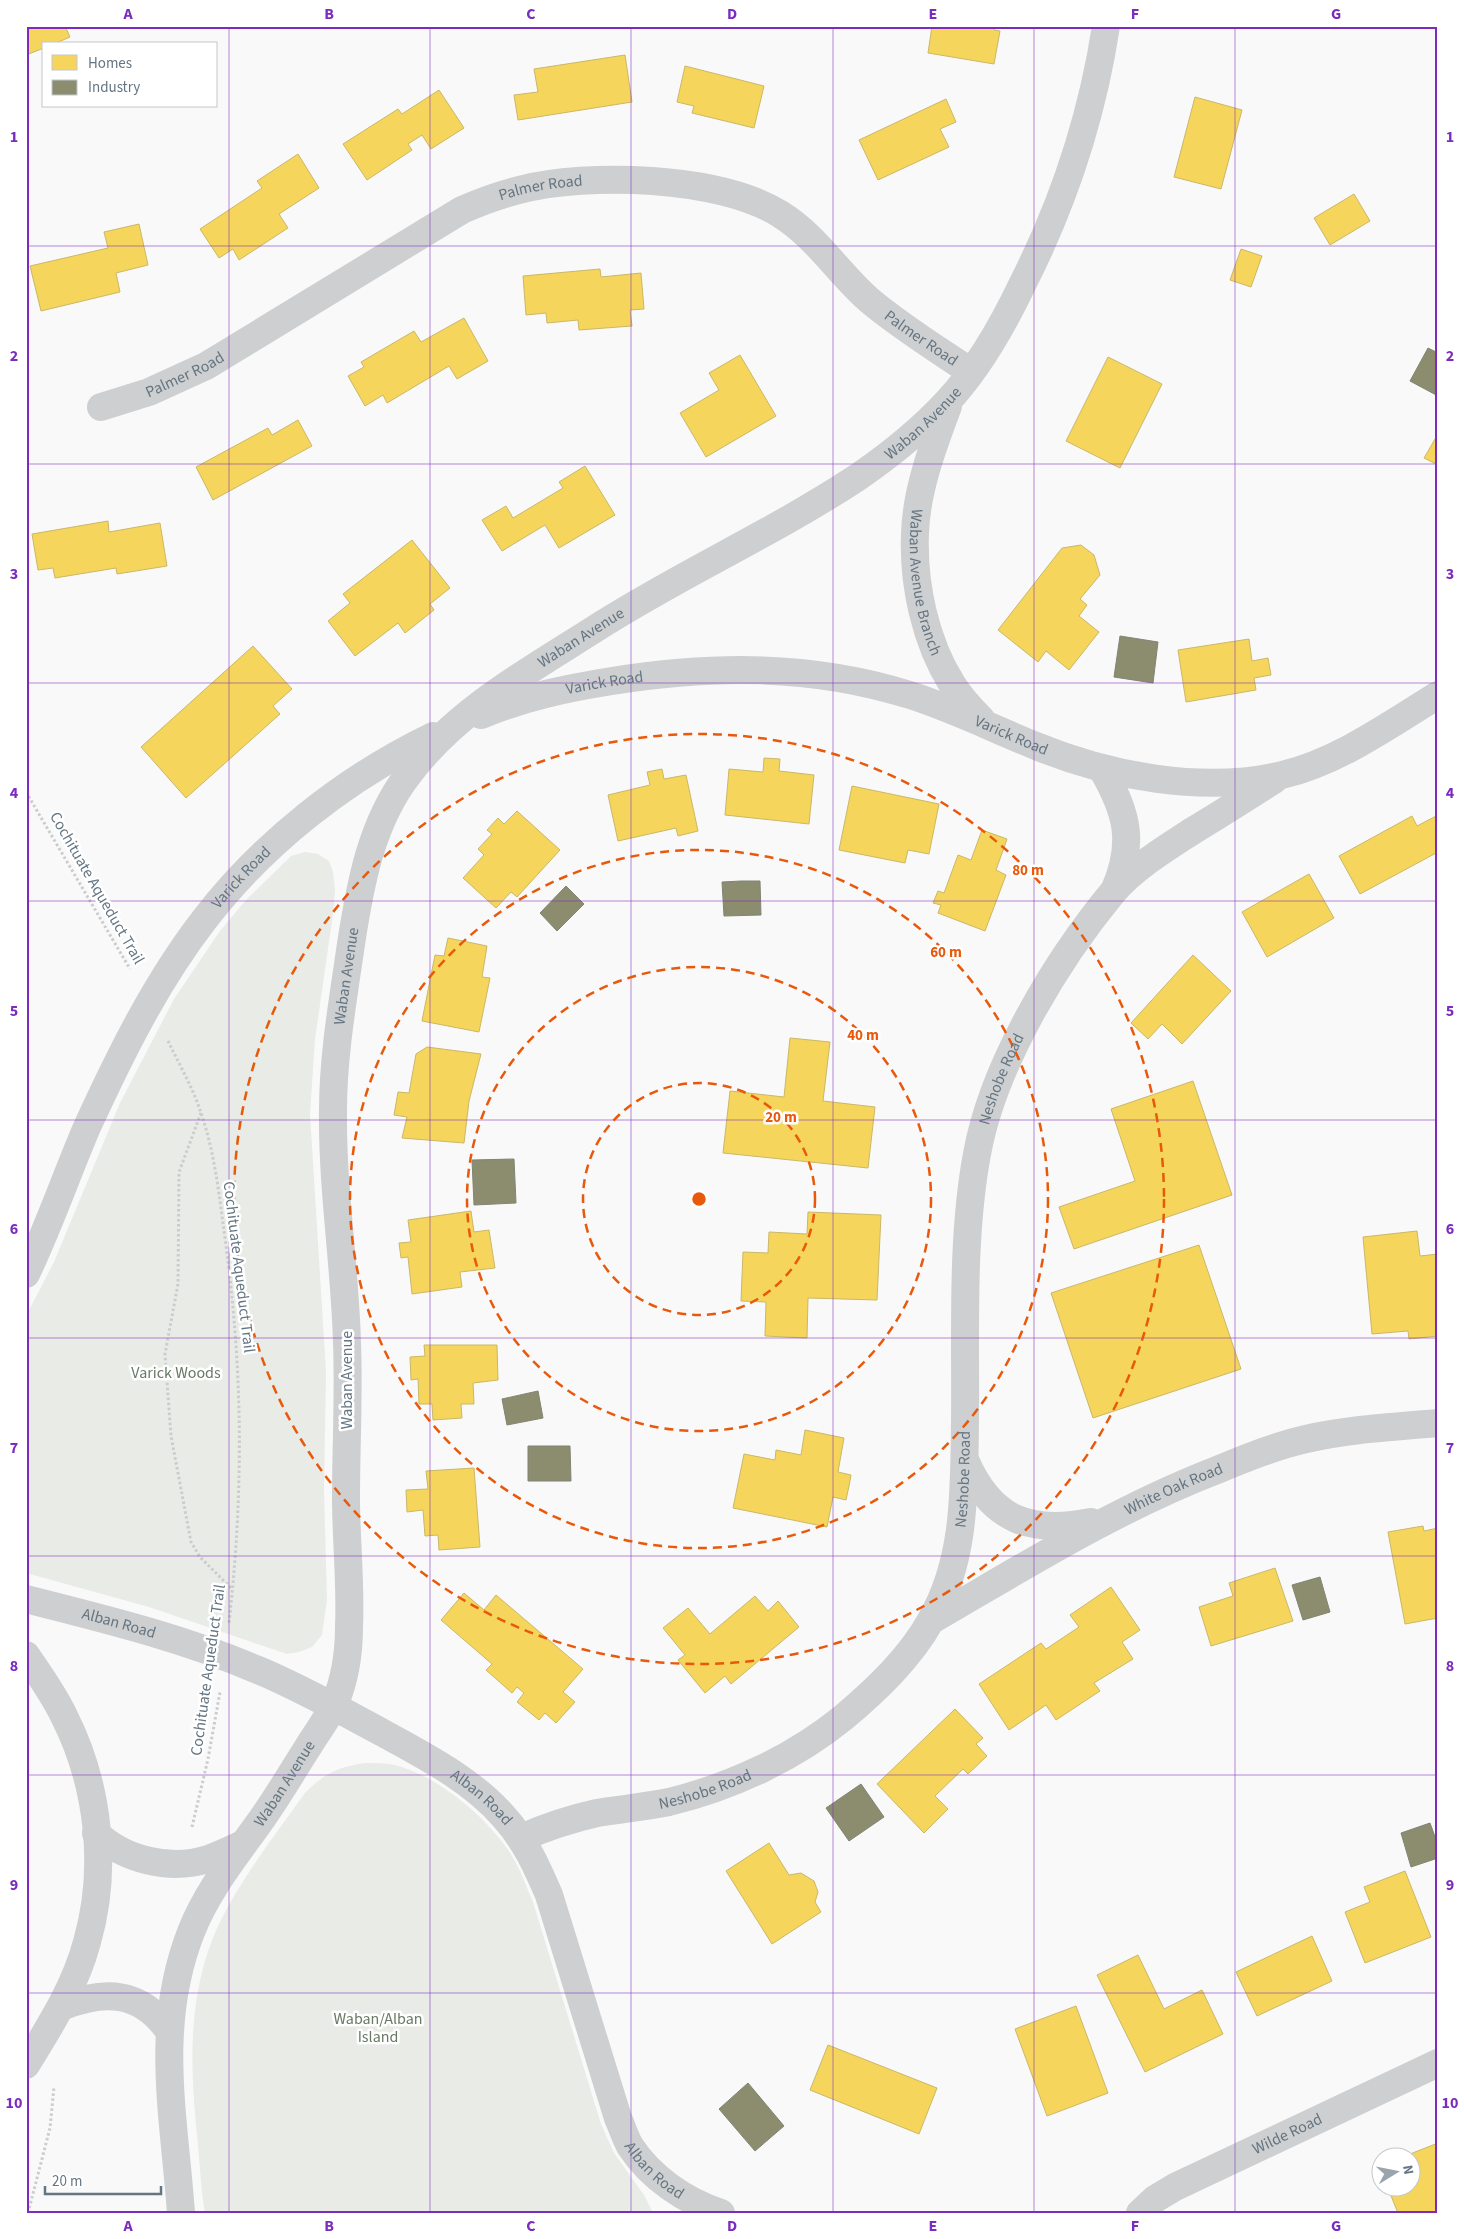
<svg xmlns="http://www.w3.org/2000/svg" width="1464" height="2239" viewBox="0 0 1464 2239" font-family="'Source Sans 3',sans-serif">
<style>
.green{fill:#e8ebe6}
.homes{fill:#f6d55c;stroke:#cab868}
.industry{fill:#8c8c6e;stroke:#808574}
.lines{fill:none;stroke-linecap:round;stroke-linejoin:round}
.path{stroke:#cbcccd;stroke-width:3;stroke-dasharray:2.5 2.5;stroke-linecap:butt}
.street{stroke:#cecfd0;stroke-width:28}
.grid{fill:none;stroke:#7b2cbf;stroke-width:1;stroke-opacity:0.55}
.ring{fill:none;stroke:#e8590c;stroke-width:2.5;stroke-dasharray:9 6}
.labels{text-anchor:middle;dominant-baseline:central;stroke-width:5;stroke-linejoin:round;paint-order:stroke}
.street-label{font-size:16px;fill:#657683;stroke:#fff}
.park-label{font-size:16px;fill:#687a64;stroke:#fff}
.centre{fill:#e8590c;stroke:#fff;stroke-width:2.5}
.ring-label{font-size:15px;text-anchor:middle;font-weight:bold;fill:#e8590c;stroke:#fff;stroke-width:5;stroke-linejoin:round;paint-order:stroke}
.neatline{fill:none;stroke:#7b2cbf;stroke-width:2}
.grid-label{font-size:16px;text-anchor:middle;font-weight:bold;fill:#7b2cbf}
</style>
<rect width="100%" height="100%" fill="#f9f9f9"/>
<g class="green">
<polygon points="305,852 318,854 329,861 333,872 335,890 333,914 315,1039 310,1114 326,1372 324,1490 327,1600 322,1635 312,1647 299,1652 287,1654 149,1607 26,1573 26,1316 54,1262 120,1103 174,999 220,931 246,900 291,856"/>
<path d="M 366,1763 C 374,1763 382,1763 389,1764 C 431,1771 482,1813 506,1847 C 518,1863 525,1883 533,1902 L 601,2124 L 614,2153 L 644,2195 L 653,2213 L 205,2213 C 201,2190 200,2167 198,2145 C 190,2069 186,1995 219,1924 C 242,1877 275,1835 305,1793 C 323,1774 340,1766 366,1763 Z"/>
</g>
<g class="homes">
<polygon points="26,26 65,26 70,37 54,44 44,44 44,48 26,55"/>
<polygon points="932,26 995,26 994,30 1000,31 994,64 928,53"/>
<polygon points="625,55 632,102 518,120 514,95 538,92 534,69"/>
<polygon points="685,66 764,86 754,128 692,113 694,106 677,102"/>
<polygon points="439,90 464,128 431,149 422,135 408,144 412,150 367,180 343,144 398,109 402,114"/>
<polygon points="1195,97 1242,110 1221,189 1174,177"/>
<polygon points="946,99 956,122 940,129 949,147 878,180 859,140"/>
<polygon points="298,154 319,188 279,214 288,228 239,260 233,249 219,258 200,229 262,188 257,181"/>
<polygon points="1354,194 1370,221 1330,245 1314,218"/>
<polygon points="139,224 148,265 116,273 120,292 41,311 30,266 108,248 104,232"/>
<polygon points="1241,249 1262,256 1251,287 1230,280"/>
<polygon points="600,269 601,277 641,273 644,309 630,310 632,326 579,330 578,320 547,323 546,313 526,315 523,276"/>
<polygon points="464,318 488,361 457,379 449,366 387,403 383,395 365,406 348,376 364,367 361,362 414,331 421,342"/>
<polygon points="740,355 776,416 706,457 680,413 719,390 709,373"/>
<polygon points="1108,357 1162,384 1120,468 1066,441"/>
<polygon points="298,420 312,446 213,500 196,467 268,428 272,435"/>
<polygon points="1438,434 1438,465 1424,458"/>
<polygon points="585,466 615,515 559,548 545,525 502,551 482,520 506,506 513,518 563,488 559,482"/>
<polygon points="108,521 109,532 160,523 167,566 117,574 116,568 55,578 53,568 38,570 32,534"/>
<polygon points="412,540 450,588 430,604 434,610 405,633 398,623 355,656 328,621 350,603 343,594"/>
<polygon points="1081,545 1094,555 1100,575 1080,599 1087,605 1079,616 1099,632 1069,670 1046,651 1038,662 998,630 1062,548"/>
<polygon points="1249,639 1252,661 1268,658 1271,675 1254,678 1256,690 1186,702 1178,650"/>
<polygon points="253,646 292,689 273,706 280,714 186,798 141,747"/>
<polygon points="764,758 780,759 779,771 814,775 809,824 725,815 729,769 763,772"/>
<polygon points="662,769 664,779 686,775 698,831 678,836 676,828 618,841 608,795 650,785 647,772"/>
<polygon points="852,786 939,804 929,854 908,850 905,863 839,850"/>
<polygon points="517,811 560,850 517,897 511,892 496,908 463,878 484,855 478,849 492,834 487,830 498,818 504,824"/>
<polygon points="1438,815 1438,852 1360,894 1339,856 1412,816 1417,826"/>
<polygon points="982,830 1007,839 996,870 1006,875 985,931 938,913 941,905 933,903 938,891 944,893 958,855 971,860"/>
<polygon points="1309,874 1334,918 1267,957 1242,912"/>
<polygon points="448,938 487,946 482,977 490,978 479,1032 422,1021 435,955 444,956"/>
<polygon points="1193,955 1231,991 1182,1044 1162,1024 1148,1039 1131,1023"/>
<polygon points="790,1038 830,1042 823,1101 875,1107 868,1168 723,1153 730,1091 784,1097"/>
<polygon points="427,1047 481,1054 469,1101 464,1143 402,1138 407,1117 394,1115 398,1092 409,1093 416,1054"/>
<polygon points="1193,1081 1232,1195 1074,1249 1059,1207 1135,1181 1111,1109"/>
<polygon points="471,1211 474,1232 489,1230 495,1268 460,1272 462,1287 412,1294 408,1257 401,1258 399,1243 411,1242 408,1220"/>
<polygon points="808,1212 881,1215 877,1300 808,1298 807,1338 765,1336 766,1302 741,1301 743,1252 768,1253 769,1232 807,1234"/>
<polygon points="1417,1231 1420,1256 1438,1254 1438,1336 1409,1339 1408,1331 1372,1334 1363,1237"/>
<polygon points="1199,1245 1241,1369 1093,1418 1051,1293"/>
<polygon points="424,1345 497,1345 498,1380 473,1383 474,1404 461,1404 462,1418 433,1420 432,1404 419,1404 418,1379 411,1380 410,1357 425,1356"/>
<polygon points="805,1430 844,1438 838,1472 851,1475 849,1486 846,1500 833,1497 827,1527 733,1508 744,1454 775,1460 776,1450 801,1455"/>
<polygon points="474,1468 480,1547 439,1550 438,1535 425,1536 423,1510 407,1512 406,1490 428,1489 426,1471"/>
<polygon points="1423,1526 1424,1531 1438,1528 1438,1618 1405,1624 1388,1532"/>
<polygon points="1275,1568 1293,1621 1211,1646 1199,1607 1233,1596 1229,1583"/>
<polygon points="1111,1587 1140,1630 1122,1642 1133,1659 1094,1683 1100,1691 1056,1720 1046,1705 1009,1730 979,1684 1041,1643 1046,1649 1079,1627 1070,1615"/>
<polygon points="464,1593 484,1610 496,1595 583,1669 563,1692 575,1702 556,1723 545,1713 539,1720 517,1702 524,1693 517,1687 512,1693 486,1670 492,1664 441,1620"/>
<polygon points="755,1596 768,1611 778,1601 799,1627 731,1684 725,1676 705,1693 678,1660 685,1655 663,1628 688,1608 710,1634"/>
<polygon points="955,1709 983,1738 976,1744 987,1756 968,1774 963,1769 935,1796 948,1809 924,1833 877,1784"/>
<polygon points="769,1843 789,1875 801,1873 814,1881 818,1892 815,1902 821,1912 772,1944 726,1871"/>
<polygon points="1405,1871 1431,1937 1365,1963 1345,1912 1370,1902 1364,1887"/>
<polygon points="1312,1936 1332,1981 1257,2016 1236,1972"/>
<polygon points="1138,1955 1164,2009 1202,1990 1223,2034 1145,2072 1097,1975"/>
<polygon points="1076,2006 1108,2093 1047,2116 1015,2029"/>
<polygon points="828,2045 937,2088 919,2134 810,2090"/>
<polygon points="1438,2143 1438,2213 1398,2213 1387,2186 1412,2186 1412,2156 1405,2156"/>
</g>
<g class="industry">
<polygon points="1428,348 1438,353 1438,396 1410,381"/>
<polygon points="1120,636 1158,642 1153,683 1114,677"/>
<polygon points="741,881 760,881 761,915 724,916 722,882"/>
<polygon points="566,886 584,904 557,931 540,913"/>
<polygon points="514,1159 516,1203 474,1205 472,1160"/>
<polygon points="538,1391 543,1418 507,1425 502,1399"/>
<polygon points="528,1446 570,1446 571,1481 528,1481"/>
<polygon points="1320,1577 1330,1612 1303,1620 1292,1585"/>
<polygon points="861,1784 884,1817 849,1841 826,1808"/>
<polygon points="1430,1823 1438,1845 1438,1858 1411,1867 1401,1833"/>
<polygon points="748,2083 784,2126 755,2151 719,2109"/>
</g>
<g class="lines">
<g class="path">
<polyline points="26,792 130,969"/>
<path d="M 168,1041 C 179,1064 193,1088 201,1113 C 214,1150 219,1193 224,1231 C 243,1366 244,1489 229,1623"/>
<polyline points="201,1113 179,1172 178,1284 165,1354 171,1436 191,1542 200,1557 232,1589"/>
<polyline points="192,1827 208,1759 220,1692"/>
<polyline points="28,2213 50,2128 54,2087"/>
</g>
<g class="street">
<path id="s1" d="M 948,406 C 933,446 916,491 915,534 C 913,584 925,641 952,684 C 960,697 970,708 981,719"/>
<path id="s2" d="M 101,407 L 149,392 L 206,366 L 462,210 C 480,202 499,195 519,190 C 588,172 719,176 780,214 C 816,236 838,273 869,300 C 901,327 937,349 971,372"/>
<path id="s3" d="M 481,715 C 524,697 568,688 612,681 C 714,665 811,664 910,695 C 954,709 994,729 1036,746 C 1109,776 1204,794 1282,775 C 1338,762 1389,725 1438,695"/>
<path d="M 1102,769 C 1127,812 1135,842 1115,889"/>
<path id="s4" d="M 26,1274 C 49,1226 66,1176 87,1127 C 120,1055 156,982 204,920 C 263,843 346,778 433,736"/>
<path d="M 966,1462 C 992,1521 1031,1534 1091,1522"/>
<path id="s5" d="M 26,1599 C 105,1619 183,1638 258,1670 C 301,1688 342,1711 383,1733 C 425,1756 472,1780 504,1817 C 525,1840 537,1867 549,1895 L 618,2118 C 622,2127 625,2137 630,2146 C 651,2178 685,2201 721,2213"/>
<path id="s6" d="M 932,1620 C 1025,1566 1116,1509 1217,1470 C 1246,1458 1275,1446 1306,1439 C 1349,1429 1394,1427 1438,1423"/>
<path d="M 26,1655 C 40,1675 54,1695 64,1716 C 99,1785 108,1869 87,1942 C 75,1987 50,2026 26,2065"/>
<path d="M 96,1833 C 124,1860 170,1871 208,1859 C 220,1855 232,1849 243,1844"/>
<path id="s7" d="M 521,1838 C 546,1827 570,1819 597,1813 C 621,1809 645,1807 669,1802 C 731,1787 794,1758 844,1717 C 876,1690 910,1658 931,1620 C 966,1560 964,1489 965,1422 C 966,1334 961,1240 977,1154 C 993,1065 1056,961 1113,892 C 1135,867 1166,848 1194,830 C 1221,814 1247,797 1274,780"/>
<path d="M 61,2007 C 104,1990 140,1990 169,2031"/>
<path id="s8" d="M 181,2213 C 174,2115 154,2027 191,1932 C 207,1891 234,1858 259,1823 C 277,1798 292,1772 308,1747 C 317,1732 328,1718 335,1703 C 345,1679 349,1652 349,1627 C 351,1584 346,1541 346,1498 C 346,1446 349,1395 347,1343 C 345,1266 332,1188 333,1111 C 333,1055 343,1000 351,944 C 360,885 371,823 408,775 C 454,713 525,673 590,632 C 676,576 772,534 858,477 C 890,455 921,430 947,402 C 979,368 1003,325 1023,283 C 1065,200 1092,118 1106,26"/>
<path id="s9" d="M 1140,2213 L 1155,2199 L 1175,2187 L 1438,2063"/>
</g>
</g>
<path class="grid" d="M 229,26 L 229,2213M 430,26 L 430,2213M 631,26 L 631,2213M 833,26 L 833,2213M 1034,26 L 1034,2213M 1235,26 L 1235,2213M 26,246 L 1438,246M 26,464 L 1438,464M 26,683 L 1438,683M 26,901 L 1438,901M 26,1120 L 1438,1120M 26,1338 L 1438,1338M 26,1556 L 1438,1556M 26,1775 L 1438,1775M 26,1993 L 1438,1993"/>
<g class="ring">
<circle cx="699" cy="1199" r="116"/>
<circle cx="699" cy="1199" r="232"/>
<circle cx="699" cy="1199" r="349"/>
<circle cx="699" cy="1199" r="465"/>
</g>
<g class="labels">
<g class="street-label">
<text stroke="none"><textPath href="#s2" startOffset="495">Palmer Road</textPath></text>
<text stroke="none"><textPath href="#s2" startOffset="929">Palmer Road</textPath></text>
<text stroke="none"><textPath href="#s2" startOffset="90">Palmer Road</textPath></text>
<text stroke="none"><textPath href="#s8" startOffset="2125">Waban Avenue</textPath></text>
<text stroke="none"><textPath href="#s1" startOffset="182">Waban Avenue Branch</textPath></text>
<text stroke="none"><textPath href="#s8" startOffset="1720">Waban Avenue</textPath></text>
<text stroke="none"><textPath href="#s3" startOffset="128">Varick Road</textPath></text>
<text stroke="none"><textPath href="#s3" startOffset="546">Varick Road</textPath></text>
<text stroke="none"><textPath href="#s4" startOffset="454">Varick Road</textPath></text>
<text transform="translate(97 888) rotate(60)">Cochituate Aqueduct Trail</text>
<text stroke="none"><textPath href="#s8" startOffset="1285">Waban Avenue</textPath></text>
<text stroke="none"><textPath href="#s7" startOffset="1031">Neshobe Road</textPath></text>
<text transform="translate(239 1267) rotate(83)">Cochituate Aqueduct Trail</text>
<text transform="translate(347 1380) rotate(-90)">Waban Avenue</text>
<text stroke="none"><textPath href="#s7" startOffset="626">Neshobe Road</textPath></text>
<text stroke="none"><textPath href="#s6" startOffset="275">White Oak Road</textPath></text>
<text stroke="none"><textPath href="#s5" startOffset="96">Alban Road</textPath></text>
<text transform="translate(208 1670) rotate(-82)">Cochituate Aqueduct Trail</text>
<text stroke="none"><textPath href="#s8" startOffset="460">Waban Avenue</textPath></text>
<text stroke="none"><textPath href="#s7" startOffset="191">Neshobe Road</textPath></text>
<text stroke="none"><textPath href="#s5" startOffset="501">Alban Road</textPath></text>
<text stroke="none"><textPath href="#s9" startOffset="168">Wilde Road</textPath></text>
<text stroke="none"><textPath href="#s5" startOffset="920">Alban Road</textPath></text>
</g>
<g class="park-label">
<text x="176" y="1373">Varick Woods</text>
<text x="378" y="2019">Waban/Alban<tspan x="378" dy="18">Island</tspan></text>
</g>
</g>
<circle cx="699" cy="1199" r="8" class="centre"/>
<g class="ring-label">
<text x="1028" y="875">80 m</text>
<text x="946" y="957">60 m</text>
<text x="863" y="1040">40 m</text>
<text x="781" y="1122">20 m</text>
</g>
<rect width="1464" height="2239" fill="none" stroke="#ffffff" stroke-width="55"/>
<rect x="42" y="42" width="175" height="65" fill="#ffffff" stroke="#c1c8cd"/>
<rect x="52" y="55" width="25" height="15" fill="#f6d55c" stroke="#c1c8cd"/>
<text x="88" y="68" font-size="15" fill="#657683">Homes</text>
<rect x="52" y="80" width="25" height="15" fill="#8c8c6e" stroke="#c1c8cd"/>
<text x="88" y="92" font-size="15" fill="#657683">Industry</text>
<g transform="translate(1396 2172) rotate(80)"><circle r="24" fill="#ffffff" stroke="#c1c8cd"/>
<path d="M0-4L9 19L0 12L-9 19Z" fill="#99a4ac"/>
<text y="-8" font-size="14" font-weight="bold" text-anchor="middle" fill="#657683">N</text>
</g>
<path d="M45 2186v8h116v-8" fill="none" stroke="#657683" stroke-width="2.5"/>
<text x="52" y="2186" font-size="15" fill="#657683" stroke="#ffffff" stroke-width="4" paint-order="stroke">20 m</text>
<rect x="28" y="28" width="1408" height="2184" class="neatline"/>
<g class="grid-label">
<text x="128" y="19">A</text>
<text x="329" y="19">B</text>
<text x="531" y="19">C</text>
<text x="732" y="19">D</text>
<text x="933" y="19">E</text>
<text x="1135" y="19">F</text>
<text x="1336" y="19">G</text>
<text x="14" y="142">1</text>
<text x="1450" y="142">1</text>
<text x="14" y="361">2</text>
<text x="1450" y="361">2</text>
<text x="14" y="579">3</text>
<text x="1450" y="579">3</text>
<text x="14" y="798">4</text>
<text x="1450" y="798">4</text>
<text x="14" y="1016">5</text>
<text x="1450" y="1016">5</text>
<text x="14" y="1234">6</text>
<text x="1450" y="1234">6</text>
<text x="14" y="1453">7</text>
<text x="1450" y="1453">7</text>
<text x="14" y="1671">8</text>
<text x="1450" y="1671">8</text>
<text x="14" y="1890">9</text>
<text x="1450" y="1890">9</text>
<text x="14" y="2108">10</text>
<text x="1450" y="2108">10</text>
<text x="128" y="2231">A</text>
<text x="329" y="2231">B</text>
<text x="531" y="2231">C</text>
<text x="732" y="2231">D</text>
<text x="933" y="2231">E</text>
<text x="1135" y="2231">F</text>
<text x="1336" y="2231">G</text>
</g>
</svg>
